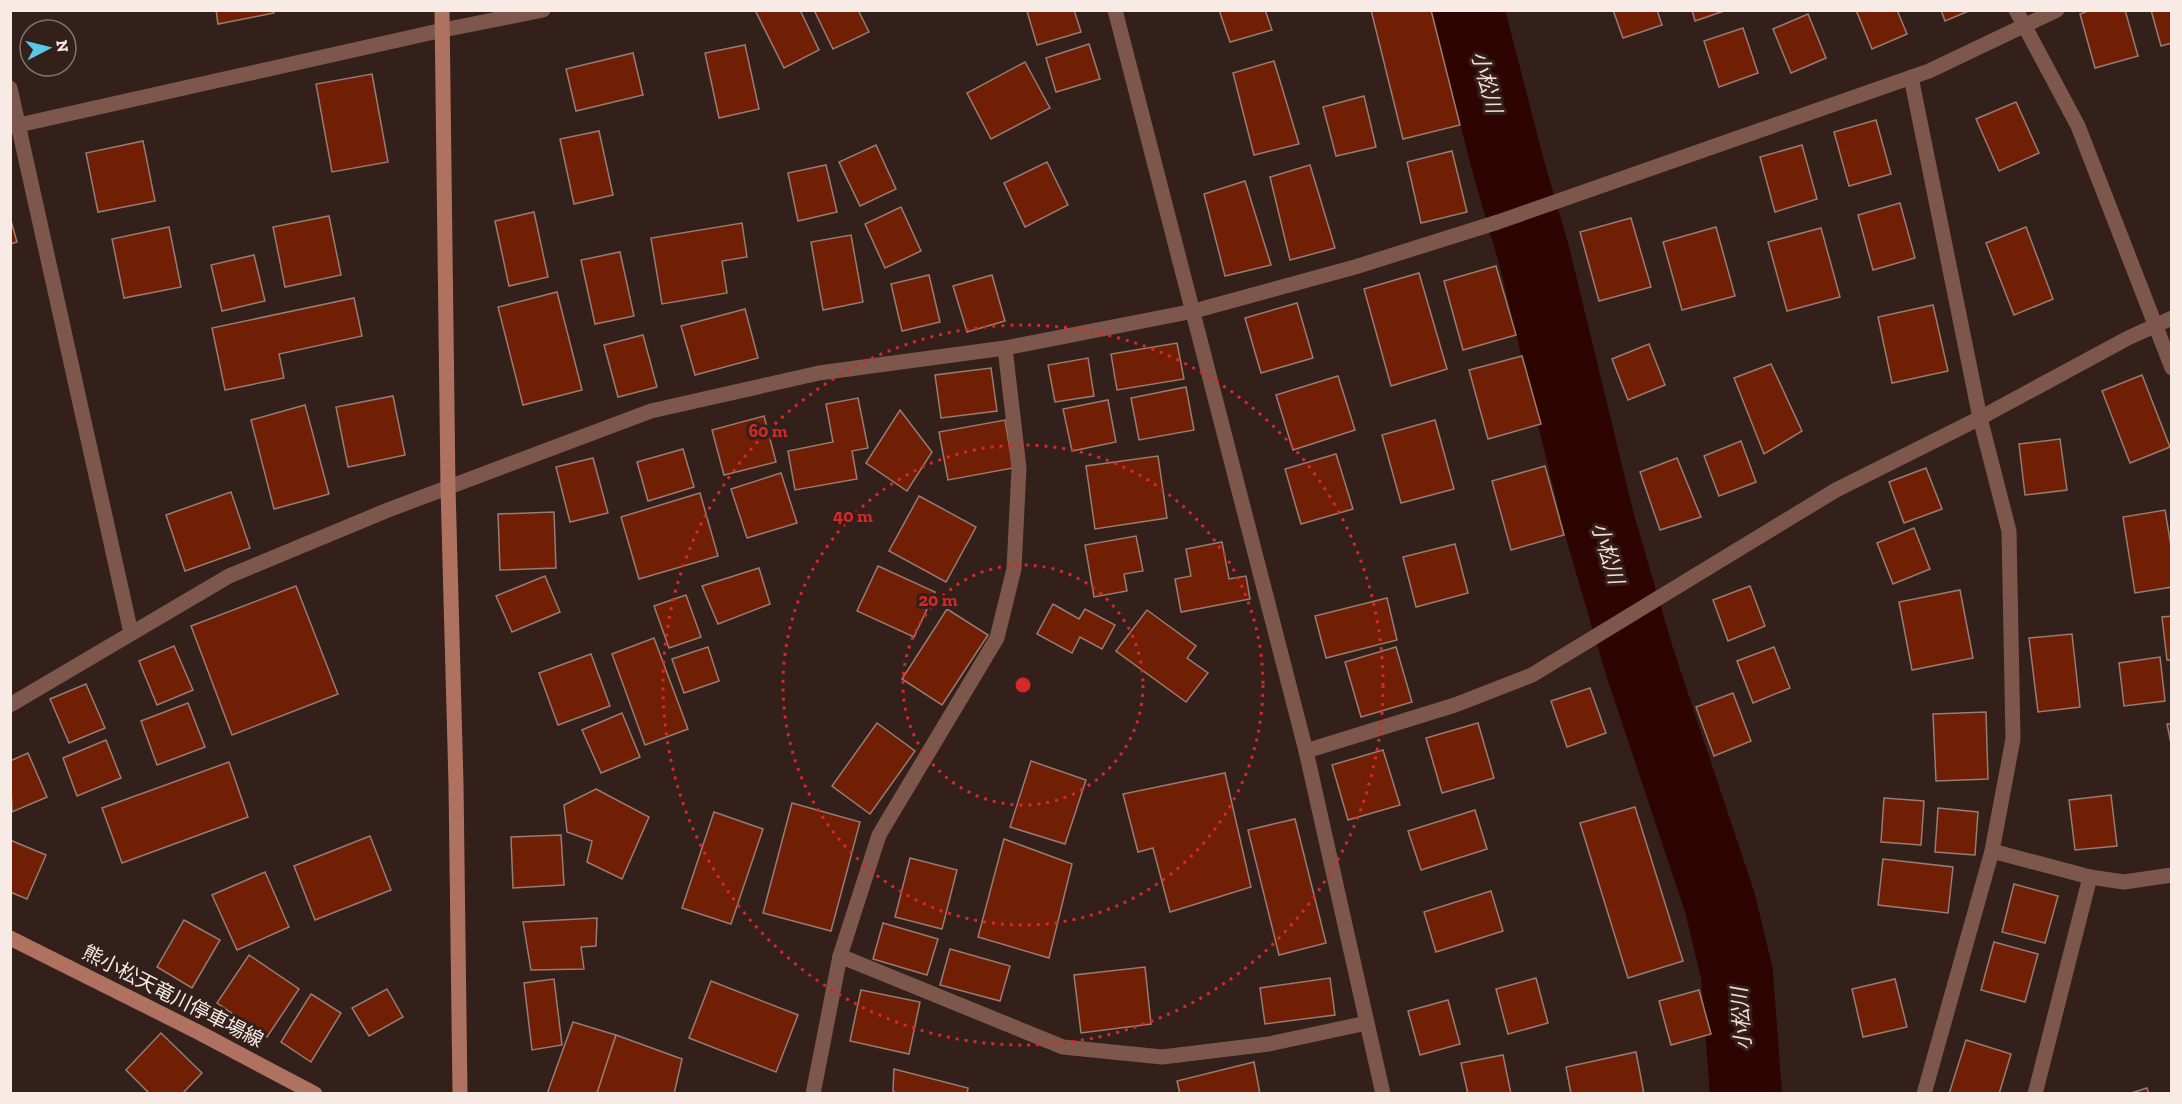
<svg xmlns="http://www.w3.org/2000/svg" width="2182" height="1104" viewBox="0 0 2182 1104" font-family="'Zilla Slab','Noto Sans JP',serif">
<style>
.lines{fill:none;stroke-linecap:round;stroke-linejoin:round}
.river{stroke:#2e0400;stroke-width:72}
.building{fill:#711f04;stroke:#967c74;stroke-width:1.5}
.street{stroke:#7d574c;stroke-width:15}
.secondary{stroke:#af7261;stroke-width:15}
.ring{fill:none;stroke:#d62828;stroke-width:3;stroke-dasharray:3 6}
.labels{text-anchor:middle;dominant-baseline:central;stroke-width:6;stroke-linejoin:round;paint-order:stroke}
.street-label{font-size:20px;fill:#f8eae5;stroke:#34201a}
.water-label{font-size:21px;font-style:italic;fill:#f5dbd4;stroke:#34201a}
.centre{fill:#d62828;stroke:#34201a;stroke-width:3}
.ring-label{font-size:18px;text-anchor:middle;font-weight:bold;fill:#d62828;stroke:#34201a;stroke-width:6;stroke-linejoin:round;paint-order:stroke}
</style>
<rect width="100%" height="100%" fill="#34201a"/>
<g class="lines">
<polyline class="river" points="1468,10 1509,169 1534,255 1599,523 1639,660 1720,903 1737,974 1746,1094"/>
</g>
<g class="building">
<polygon points="216,10 274,10 274,13 218,24"/>
<polygon points="755,10 800,10 819,50 784,68"/>
<polygon points="814,10 858,10 869,32 833,49"/>
<polygon points="1074,10 1081,32 1037,45 1027,11"/>
<polygon points="1219,10 1265,10 1272,30 1230,42"/>
<polygon points="1371,10 1431,10 1460,125 1403,139"/>
<polygon points="1613,10 1657,10 1662,25 1623,38"/>
<polygon points="1692,10 1727,10 1695,21"/>
<polygon points="1856,10 1897,10 1907,34 1872,49"/>
<polygon points="1941,10 1971,10 1945,21"/>
<polygon points="2091,10 2125,10 2138,56 2095,68 2080,14"/>
<polygon points="2151,10 2172,10 2172,43 2161,46"/>
<polygon points="1808,14 1826,58 1791,73 1773,29"/>
<polygon points="1743,28 1758,73 1719,87 1704,41"/>
<polygon points="1089,44 1100,79 1056,92 1046,58"/>
<polygon points="745,45 759,109 719,118 705,53"/>
<polygon points="633,53 643,95 576,111 566,69"/>
<polygon points="1274,61 1299,144 1254,155 1233,73"/>
<polygon points="1025,62 1050,108 991,139 967,93"/>
<polygon points="372,74 388,162 332,172 316,84"/>
<polygon points="1364,96 1376,147 1336,156 1323,107"/>
<polygon points="2016,102 2039,153 1999,171 1976,119"/>
<polygon points="1876,120 1891,174 1849,186 1834,132"/>
<polygon points="599,131 613,195 574,204 560,139"/>
<polygon points="143,141 155,201 98,212 86,153"/>
<polygon points="876,145 896,189 860,206 839,162"/>
<polygon points="1802,145 1817,199 1775,212 1760,157"/>
<polygon points="1452,151 1467,212 1421,223 1407,162"/>
<polygon points="1047,162 1068,205 1025,227 1004,183"/>
<polygon points="826,165 837,212 798,221 788,173"/>
<polygon points="1310,165 1335,248 1290,260 1270,177"/>
<polygon points="1245,181 1271,265 1225,276 1204,194"/>
<polygon points="1900,203 1915,258 1873,270 1858,215"/>
<polygon points="901,207 921,251 885,268 865,224"/>
<polygon points="534,212 548,277 509,286 495,221"/>
<polygon points="329,216 341,275 285,287 273,227"/>
<polygon points="10,217 17,242 10,244"/>
<polygon points="1631,218 1651,287 1599,301 1580,232"/>
<polygon points="742,223 747,257 722,261 727,293 662,304 651,238"/>
<polygon points="169,227 181,287 124,298 112,239"/>
<polygon points="1716,227 1735,296 1682,310 1663,242"/>
<polygon points="2026,227 2053,299 2014,315 1986,243"/>
<polygon points="1821,228 1840,297 1787,311 1768,242"/>
<polygon points="851,235 863,302 823,310 811,242"/>
<polygon points="620,252 634,316 595,324 581,260"/>
<polygon points="254,255 265,301 222,311 211,265"/>
<polygon points="1496,266 1516,335 1463,350 1444,281"/>
<polygon points="1419,273 1447,369 1391,386 1364,289"/>
<polygon points="929,275 940,322 902,331 891,284"/>
<polygon points="992,275 1005,321 967,332 953,286"/>
<polygon points="557,292 582,390 523,405 498,307"/>
<polygon points="354,298 362,336 279,354 284,378 225,390 212,328"/>
<polygon points="1297,303 1313,358 1261,373 1245,318"/>
<polygon points="1933,305 1948,371 1892,383 1878,317"/>
<polygon points="745,309 758,358 695,375 681,326"/>
<polygon points="643,335 657,387 618,397 604,345"/>
<polygon points="1177,343 1184,379 1117,390 1111,354"/>
<polygon points="1649,344 1665,385 1628,400 1612,359"/>
<polygon points="1522,356 1541,424 1488,439 1469,370"/>
<polygon points="1088,358 1094,396 1055,402 1048,365"/>
<polygon points="1771,364 1802,431 1764,454 1734,378"/>
<polygon points="991,368 997,411 941,418 935,375"/>
<polygon points="2142,375 2170,447 2130,463 2102,391"/>
<polygon points="1338,376 1355,430 1293,450 1276,395"/>
<polygon points="1186,387 1194,430 1139,440 1131,398"/>
<polygon points="393,396 405,455 348,467 336,407"/>
<polygon points="858,398 868,448 852,451 857,479 795,490 788,451 833,442 826,404"/>
<polygon points="1108,400 1116,442 1072,451 1063,409"/>
<polygon points="305,405 329,494 274,509 251,420"/>
<polygon points="900,410 932,452 907,491 866,463"/>
<polygon points="764,416 776,462 724,475 712,430"/>
<polygon points="1005,420 1013,468 948,480 939,432"/>
<polygon points="1435,420 1454,489 1401,503 1382,435"/>
<polygon points="2060,439 2067,490 2025,495 2019,444"/>
<polygon points="1741,441 1756,482 1719,496 1704,456"/>
<polygon points="683,449 694,487 648,501 637,462"/>
<polygon points="1336,454 1353,509 1301,524 1285,469"/>
<polygon points="1158,456 1167,518 1095,529 1086,466"/>
<polygon points="593,458 608,513 570,522 556,467"/>
<polygon points="1677,458 1701,517 1660,530 1640,472"/>
<polygon points="1545,466 1564,535 1511,550 1492,481"/>
<polygon points="1926,468 1942,509 1904,523 1889,482"/>
<polygon points="781,473 797,523 747,538 731,489"/>
<polygon points="231,492 250,548 185,571 166,515"/>
<polygon points="700,493 718,556 639,579 621,517"/>
<polygon points="919,496 976,527 946,582 889,551"/>
<polygon points="2165,510 2172,552 2172,587 2135,593 2123,517"/>
<polygon points="554,512 556,568 500,570 498,514"/>
<polygon points="1914,528 1930,569 1893,584 1877,543"/>
<polygon points="1136,536 1143,571 1124,574 1127,591 1094,597 1085,545"/>
<polygon points="1222,542 1229,579 1246,576 1250,599 1181,612 1175,579 1191,576 1186,549"/>
<polygon points="1455,544 1468,593 1416,607 1403,557"/>
<polygon points="878,566 935,592 914,637 857,611"/>
<polygon points="759,568 770,604 718,624 702,586"/>
<polygon points="545,576 560,612 512,632 496,596"/>
<polygon points="296,586 338,694 232,735 191,626"/>
<polygon points="1750,586 1765,626 1728,641 1713,600"/>
<polygon points="1960,590 1973,658 1912,670 1899,602"/>
<polygon points="686,595 701,637 669,648 654,606"/>
<polygon points="1387,598 1397,640 1326,658 1315,616"/>
<polygon points="1053,604 1079,619 1085,609 1115,625 1102,649 1080,637 1072,653 1037,634"/>
<polygon points="947,609 988,635 942,705 902,679"/>
<polygon points="1147,610 1196,646 1187,658 1208,673 1186,702 1116,651"/>
<polygon points="2172,616 2172,660 2167,660 2162,617"/>
<polygon points="2072,634 2080,707 2038,712 2029,638"/>
<polygon points="654,638 688,729 645,745 612,654"/>
<polygon points="174,646 193,690 157,705 139,661"/>
<polygon points="708,647 719,681 684,693 672,659"/>
<polygon points="1396,647 1412,702 1361,717 1345,662"/>
<polygon points="1774,647 1790,688 1753,703 1737,661"/>
<polygon points="591,654 610,706 558,725 539,673"/>
<polygon points="2160,657 2165,701 2124,706 2119,663"/>
<polygon points="86,684 105,728 69,743 50,699"/>
<polygon points="1590,688 1606,733 1567,747 1551,701"/>
<polygon points="1733,693 1751,741 1714,756 1696,707"/>
<polygon points="188,703 205,747 157,765 141,721"/>
<polygon points="1986,712 1988,779 1936,781 1933,714"/>
<polygon points="622,713 640,757 601,773 582,730"/>
<polygon points="877,723 915,751 870,814 832,786"/>
<polygon points="1478,723 1494,778 1442,793 1426,738"/>
<polygon points="2167,724 2172,724 2172,748"/>
<polygon points="106,740 121,778 77,796 63,758"/>
<polygon points="1383,750 1400,805 1348,820 1332,765"/>
<polygon points="28,753 47,797 12,812 10,761"/>
<polygon points="1031,761 1086,780 1065,844 1010,827"/>
<polygon points="229,762 248,817 122,863 102,808"/>
<polygon points="1225,773 1251,887 1170,912 1153,848 1138,852 1123,794"/>
<polygon points="596,789 649,817 622,879 587,862 592,841 567,832 564,805"/>
<polygon points="2111,795 2117,846 2075,850 2069,800"/>
<polygon points="1884,798 1924,801 1921,845 1881,842"/>
<polygon points="792,803 860,822 831,931 763,913"/>
<polygon points="1635,807 1683,961 1628,978 1580,823"/>
<polygon points="1938,808 1978,812 1975,855 1935,852"/>
<polygon points="1475,810 1487,849 1421,870 1408,831"/>
<polygon points="714,812 763,829 731,924 682,908"/>
<polygon points="1295,819 1326,943 1279,955 1248,830"/>
<polygon points="561,835 564,885 513,888 511,837"/>
<polygon points="370,836 391,890 315,920 294,866"/>
<polygon points="1004,839 1072,864 1049,958 978,937"/>
<polygon points="10,840 46,855 27,899 10,892"/>
<polygon points="910,858 957,870 942,929 895,917"/>
<polygon points="1883,859 1953,867 1948,913 1878,905"/>
<polygon points="265,872 289,927 237,950 212,895"/>
<polygon points="2014,884 2058,896 2045,943 2002,932"/>
<polygon points="1491,891 1503,931 1436,952 1424,912"/>
<polygon points="597,918 596,946 581,947 584,969 531,970 523,922"/>
<polygon points="184,920 220,940 192,988 157,967"/>
<polygon points="883,923 938,939 927,975 873,959"/>
<polygon points="1994,942 2038,954 2025,1002 1981,990"/>
<polygon points="950,949 1010,966 1000,1001 940,985"/>
<polygon points="249,955 299,989 267,1037 217,1003"/>
<polygon points="1145,967 1151,1024 1081,1033 1074,975"/>
<polygon points="1330,978 1335,1015 1265,1024 1260,988"/>
<polygon points="1536,978 1548,1023 1508,1034 1496,989"/>
<polygon points="554,979 562,1045 532,1050 524,983"/>
<polygon points="1895,979 1907,1027 1863,1037 1852,989"/>
<polygon points="711,981 798,1015 776,1072 689,1038"/>
<polygon points="387,989 403,1017 369,1036 352,1008"/>
<polygon points="861,990 920,1002 909,1054 850,1041"/>
<polygon points="1699,990 1711,1034 1671,1045 1659,1001"/>
<polygon points="311,994 341,1013 311,1062 281,1042"/>
<polygon points="1448,1000 1460,1044 1420,1055 1408,1011"/>
<polygon points="573,1022 616,1035 597,1094 547,1094"/>
<polygon points="161,1033 202,1073 182,1094 150,1094 126,1070"/>
<polygon points="616,1035 682,1059 674,1094 597,1093"/>
<polygon points="1966,1040 2011,1054 1999,1094 1949,1094"/>
<polygon points="1636,1052 1644,1094 1571,1094 1566,1067"/>
<polygon points="1503,1055 1511,1094 1468,1094 1461,1063"/>
<polygon points="1254,1062 1260,1094 1180,1094 1177,1081"/>
<polygon points="894,1069 968,1088 967,1094 897,1094 893,1091"/>
<polygon points="2147,1088 2149,1094 2128,1094"/>
</g>
<g class="lines">
<g class="street">
<polyline points="1115,10 1306,751 1383,1094"/>
<polyline points="2016,10 2078,126 2172,368"/>
<polyline points="1911,77 1980,418 2009,531 2013,739 1992,851 1924,1094"/>
<polyline points="10,88 131,633"/>
<polyline points="10,127 443,30 543,10"/>
<polyline points="10,705 229,576 388,510 651,411 819,373 1005,348 1194,311 1355,267 1498,222 1929,71 2057,10"/>
<polyline points="1306,751 1455,705 1532,675 1836,490 1980,418 2128,338 2172,318"/>
<polyline points="1992,851 2090,877 2124,882 2172,875"/>
<polyline points="840,956 1063,1047 1162,1057 1269,1044 1367,1023"/>
<polyline points="813,1094 840,956 879,835 997,638 1014,569 1019,468 1005,348"/>
<polyline points="2035,1094 2090,877"/>
</g>
<g class="secondary">
<polyline points="442,10 448,487 456,784 460,1094"/>
<polyline points="10,938 200,1033 315,1094"/>
</g>
</g>
<g class="ring">
<circle cx="1023" cy="685" r="120"/>
<circle cx="1023" cy="685" r="240"/>
<circle cx="1023" cy="685" r="360"/>
</g>
<g class="labels">
<g class="street-label">
<text transform="translate(173 996) rotate(27)">熊小松天竜川停車場線</text>
</g>
<g class="water-label">
<text transform="translate(1487 82) rotate(75)">小松川</text>
<text transform="translate(1608 553) rotate(73)">小松川</text>
<text transform="translate(1741 1019) rotate(-94)">小松川</text>
</g>
</g>
<circle cx="1023" cy="685" r="9" class="centre"/>
<g class="ring-label">
<text x="768" y="437">60 m</text>
<text x="853" y="522">40 m</text>
<text x="938" y="606">20 m</text>
</g>
<rect width="2182" height="1104" fill="none" stroke="#f8eae5" stroke-width="24"/>
<g transform="translate(48 48) rotate(83)"><circle r="28" fill="#34201a" stroke="#82716b" stroke-width="1.5"/>
<path d="M0-4.5L10 22L0 15L-10 22Z" fill="#58c8e4"/>
<text y="-9" font-size="16" font-weight="bold" text-anchor="middle" fill="#f8eae5">N</text>
</g>
</svg>
